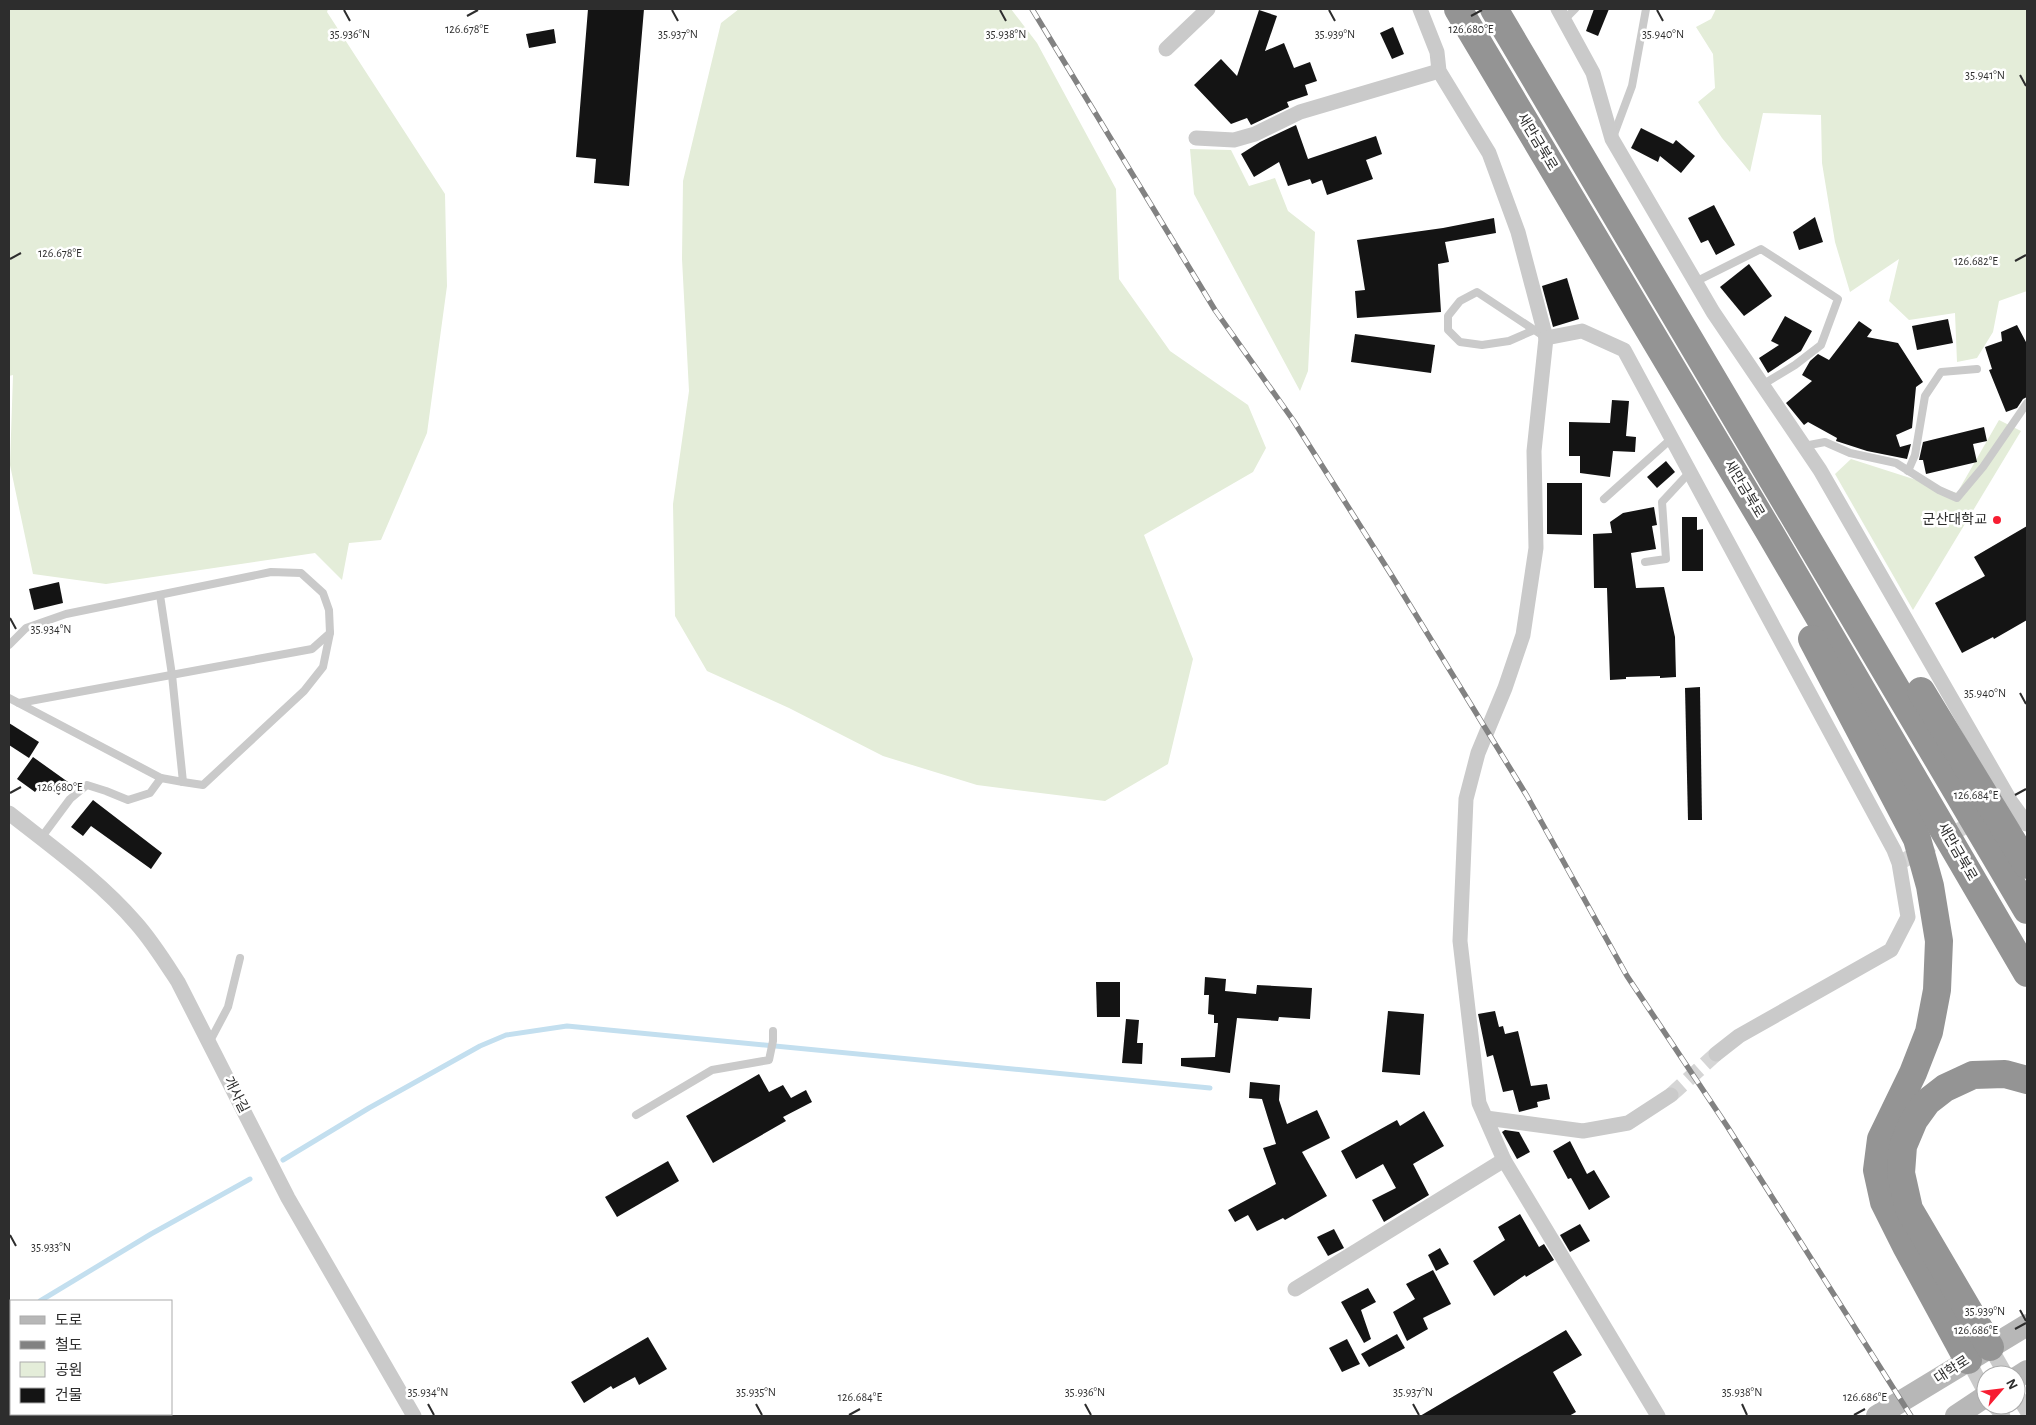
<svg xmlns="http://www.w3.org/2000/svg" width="2036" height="1425" viewBox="0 0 2036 1425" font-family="'Alegreya Sans','Noto Sans KR',sans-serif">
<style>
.green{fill:#e4edd9}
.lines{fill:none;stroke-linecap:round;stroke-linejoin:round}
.stream{stroke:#c3dfef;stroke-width:5}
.building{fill:#141414}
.street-tunnel{stroke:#d5d5d5;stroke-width:15;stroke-dasharray:15 8;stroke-linecap:butt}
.lane{stroke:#cacaca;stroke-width:8}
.street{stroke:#cacaca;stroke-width:15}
.secondary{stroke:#b7b7b7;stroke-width:22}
.highway{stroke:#949494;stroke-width:28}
.rail-casing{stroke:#828282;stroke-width:5.5}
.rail{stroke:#fff;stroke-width:4;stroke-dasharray:11;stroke-linecap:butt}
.highway-bridge{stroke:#949494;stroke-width:28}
.ticks{fill:none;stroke:#2d2d2d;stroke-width:2}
.poi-dot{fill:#f71d32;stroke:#fff;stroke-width:2}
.labels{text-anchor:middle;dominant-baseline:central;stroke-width:5;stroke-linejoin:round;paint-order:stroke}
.street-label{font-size:14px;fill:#2d2d2d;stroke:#fff}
.poi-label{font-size:14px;fill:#2d2d2d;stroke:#fff;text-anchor:end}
.ticks-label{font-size:12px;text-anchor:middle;fill:#2d2d2d;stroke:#fff;stroke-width:5;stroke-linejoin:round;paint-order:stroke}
</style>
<rect width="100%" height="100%" fill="#fff"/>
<g class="green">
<polygon points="9,9 328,9 327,12 445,194 447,286 427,433 381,540 349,543 342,580 315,553 106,584 33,574 10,465 13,375 9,376"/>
<polygon points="739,9 1011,9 1037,43 1116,189 1119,279 1170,351 1248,405 1266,448 1253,472 1144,535 1193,659 1168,764 1105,801 977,785 883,756 789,708 707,671 675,616 673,504 689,391 682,259 683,181 721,23"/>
<polygon points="1716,9 2027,9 2027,291 1999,301 1993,332 1977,358 1957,362 1955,313 1909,320 1889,301 1899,259 1850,292 1835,242 1822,163 1821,115 1763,113 1750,172 1722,138 1698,102 1715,88 1713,54 1696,27 1711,19"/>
<polygon points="1190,149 1231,150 1249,186 1275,178 1288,211 1315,232 1308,371 1300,391 1194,194"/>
<polygon points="1999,420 2021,431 1913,610 1835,474 1851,459 1957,493"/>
</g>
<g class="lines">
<g class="stream">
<polyline points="283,1160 369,1108 480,1046 506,1035 567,1026 1210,1088"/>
<polyline points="40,1301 151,1234 250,1179"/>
<polyline points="9,1320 11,1318"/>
</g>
</g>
<g class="building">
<polygon points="588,9 644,9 629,186 594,183 596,159 576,157"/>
<polygon points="1594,9 1609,9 1598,36 1586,31"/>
<polygon points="1259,10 1277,16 1265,51 1284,43 1294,68 1310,62 1317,81 1305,85 1308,95 1287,102 1289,107 1251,125 1247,118 1231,124 1194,85 1221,59 1237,76"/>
<polygon points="1393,27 1404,54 1392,59 1380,33"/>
<polygon points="554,29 556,43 529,48 526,34"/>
<polygon points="1296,125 1308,159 1376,136 1382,154 1366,160 1373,179 1327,195 1322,180 1312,184 1310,179 1288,186 1279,162 1254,177 1241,154 1260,142"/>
<polygon points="1641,128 1673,144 1676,140 1695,156 1681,173 1660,156 1658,162 1631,148"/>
<polygon points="1714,205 1735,245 1716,255 1708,240 1701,243 1688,218"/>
<polygon points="1815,217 1823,242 1799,250 1793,232"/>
<polygon points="1494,218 1496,233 1445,242 1449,262 1438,264 1441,312 1357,318 1355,291 1365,290 1357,240 1443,228"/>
<polygon points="1749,264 1772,296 1744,316 1720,287"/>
<polygon points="1567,278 1579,319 1553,327 1542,286"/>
<polygon points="1785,316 1812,331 1801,351 1768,373 1759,358 1779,345 1771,341"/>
<polygon points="1948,319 1953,343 1917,350 1912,326"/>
<polygon points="1859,321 1872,330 1867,337 1898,343 1923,382 1916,387 1912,428 1896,435 1900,447 1911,444 1907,459 1867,451 1836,441 1837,438 1808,422 1804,425 1786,403 1812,381 1802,375 1810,361 1818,354 1829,360"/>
<polygon points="2017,325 2027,344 2027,397 2023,399 2017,408 2006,412 1989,370 1992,369 1985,347 2002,341 2001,332"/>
<polygon points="1355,334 1435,345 1431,373 1351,362"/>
<polygon points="1612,400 1629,401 1626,436 1636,437 1635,452 1613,451 1610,477 1580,473 1580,456 1569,456 1569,422 1610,423"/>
<polygon points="1984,427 1987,441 1973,444 1977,462 1926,474 1923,460 1919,460 1923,442"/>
<polygon points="1666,461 1675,472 1657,488 1647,477"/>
<polygon points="1547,483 1582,483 1582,535 1547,534"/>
<polygon points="1654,507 1657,525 1652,526 1656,549 1631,553 1636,588 1664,587 1675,637 1676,677 1660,678 1660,676 1626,677 1626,679 1610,680 1607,588 1594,588 1593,534 1612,533 1610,522 1623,513"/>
<polygon points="1682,517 1697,517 1697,530 1703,529 1703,571 1682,571"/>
<polygon points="2027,526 2027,620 1994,639 1993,637 1962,653 1935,603 1985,576 1974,557"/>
<polygon points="59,582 63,603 34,610 29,589"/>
<polygon points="1700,687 1702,820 1688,820 1685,688"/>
<polygon points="9,723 39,742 29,758 9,745"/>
<polygon points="33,757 68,782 59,795 42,783 35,792 17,779"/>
<polygon points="93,800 162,853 151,869 91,826 83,836 71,827"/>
<polygon points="1205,977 1226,979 1225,991 1256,994 1257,985 1312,988 1310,1019 1279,1017 1278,1021 1237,1018 1230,1073 1181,1066 1181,1058 1215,1057 1218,1023 1214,1023 1214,1015 1208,1014 1209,995 1204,995"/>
<polygon points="1096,982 1120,982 1120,1017 1097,1017"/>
<polygon points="1388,1011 1424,1014 1420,1075 1382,1072"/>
<polygon points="1495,1011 1499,1027 1503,1026 1505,1034 1518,1031 1531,1086 1547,1084 1550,1099 1537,1102 1538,1107 1519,1112 1513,1090 1503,1092 1493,1055 1487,1057 1478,1014"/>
<polygon points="1126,1019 1139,1020 1137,1043 1143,1043 1142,1064 1122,1063"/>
<polygon points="759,1074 769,1092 783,1085 791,1098 806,1090 812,1102 783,1117 786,1121 713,1163 686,1116"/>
<polygon points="1250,1082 1280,1085 1279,1100 1287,1124 1317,1110 1330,1138 1302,1152 1327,1196 1285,1220 1283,1218 1257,1231 1248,1215 1235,1222 1228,1210 1276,1184 1263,1148 1276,1144 1262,1099 1249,1098"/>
<polygon points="1424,1111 1444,1146 1413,1164 1429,1195 1384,1222 1372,1200 1396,1188 1383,1164 1356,1179 1341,1151 1397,1120 1400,1126"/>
<polygon points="1505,1130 1519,1132 1530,1152 1517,1159 1502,1132"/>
<polygon points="1570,1141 1587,1174 1594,1170 1610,1197 1589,1210 1571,1178 1568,1179 1553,1151"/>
<polygon points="668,1161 679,1181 617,1217 605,1197"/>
<polygon points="1520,1214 1539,1247 1544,1244 1554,1260 1526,1277 1525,1275 1494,1296 1473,1261 1505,1240 1498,1227"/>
<polygon points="1580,1224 1590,1241 1570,1252 1560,1235"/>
<polygon points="1334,1229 1344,1248 1328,1256 1317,1237"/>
<polygon points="1440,1248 1449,1264 1436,1271 1428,1255"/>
<polygon points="1433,1270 1451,1304 1423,1318 1428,1329 1407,1341 1393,1312 1415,1299 1406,1284"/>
<polygon points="1368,1288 1376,1302 1361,1310 1371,1339 1364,1343 1341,1302"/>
<polygon points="1566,1330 1582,1355 1553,1372 1576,1412 1569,1416 1420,1416"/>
<polygon points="1397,1334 1405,1348 1369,1367 1361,1354"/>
<polygon points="648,1337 667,1369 639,1385 635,1377 613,1389 611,1386 584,1403 571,1382"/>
<polygon points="1347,1339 1360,1364 1342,1372 1329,1348"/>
</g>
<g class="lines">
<g class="street-tunnel">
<polyline points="1899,863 1979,819"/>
<polyline points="1671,1095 1716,1054"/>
</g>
<g class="lane">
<polyline points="1564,20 1575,9"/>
<polyline points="1613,137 1632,86 1646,9"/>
<polyline points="1695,282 1761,249 1838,299 1821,345 1795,365 1762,385"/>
<polyline points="1534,330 1509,341 1482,345 1460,342 1448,330 1448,316 1460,301 1477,292 1545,337"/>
<polyline points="1804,446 1825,442 1850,453 1896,463 1939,490 1957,498 1983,467 2027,403"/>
<polyline points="1908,471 1915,455 1925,396 1941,372 1977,369"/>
<polyline points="1604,499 1671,439"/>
<polyline points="1645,562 1666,559 1662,502 1689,473"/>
<polyline points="160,595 172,675 183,782 161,778"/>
<polyline points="9,645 26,628 66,614 271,572 301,573 323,593 329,610 330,633 312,649 19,703"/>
<polyline points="9,698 161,778 150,793 128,800 106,791 87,785 70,799 41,838"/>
<polyline points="183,782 203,785 304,691 323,667 330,633"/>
<polyline points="209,1043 228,1007 240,958"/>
<polyline points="636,1115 712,1070 769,1060 773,1041 773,1031"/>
</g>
<g class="street">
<polyline points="1420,9 1437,52 1439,71 1489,153 1518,232 1546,338 1534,451 1536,548 1523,635 1505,688 1478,753 1466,799 1460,941 1479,1103 1504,1160 1658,1416"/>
<polyline points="1558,9 1593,73 1612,139 1713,312 1820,470 2011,802 2027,824"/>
<polyline points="1166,49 1208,9"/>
<polyline points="1196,138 1234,140 1255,134 1300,112 1439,71"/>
<polyline points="1546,338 1582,331 1624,350 1894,850 1899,863 1908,917 1891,950 1739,1036 1716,1054"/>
<path d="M 9,813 C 52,847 100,881 136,923 C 152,941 165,962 178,982 L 288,1198 L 414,1416"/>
<polyline points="1486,1118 1583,1131 1628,1123 1671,1095"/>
<polyline points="1295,1289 1504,1160"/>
<polyline points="1990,1347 2006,1375"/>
<polyline points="1968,1360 1986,1394"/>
<polyline points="2016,1393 2027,1411"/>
<polyline points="1994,1405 2003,1416"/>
</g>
<g class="secondary">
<polyline points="2016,1378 2027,1371"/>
<polyline points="1877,1416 2027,1325"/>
<polyline points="1956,1416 1986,1396"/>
</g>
<g class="highway">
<polyline points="1458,9 1770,533 2027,973"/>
<polyline points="1494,9 2027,910"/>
<polyline points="1812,639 1917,839 1930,886 1939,941 1937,990 1929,1032 1913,1073 1881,1139 1877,1170 1884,1202 1906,1246 1968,1360"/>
<polyline points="1990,1347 1909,1209 1901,1173 1903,1146 1914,1120 1927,1102 1945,1088 1973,1075 2005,1074 2027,1080"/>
</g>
<defs>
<polyline id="rail" points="1032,9 1215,310 1293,420 1392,576 1527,796 1627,976 1727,1126 1911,1416"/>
</defs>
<use href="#rail" class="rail-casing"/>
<use href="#rail" class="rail"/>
<polyline class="highway-bridge" points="1921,691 2027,865"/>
</g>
<path class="ticks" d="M 344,10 L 350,21M 672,10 L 678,21M 1000,10 L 1006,21M 1329,10 L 1335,21M 1657,10 L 1663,21M 467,16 L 478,10M 1471,16 L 1482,10M 2020,75 L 2026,86M 10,259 L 21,253M 2015,261 L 2026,255M 10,618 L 16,629M 2020,693 L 2026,704M 10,793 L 21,787M 2015,795 L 2026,789M 10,1235 L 16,1246M 2020,1310 L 2026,1321M 2015,1329 L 2026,1323M 428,1404 L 434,1415M 756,1404 L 762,1415M 1085,1404 L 1091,1415M 1413,1404 L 1419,1415M 1742,1404 L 1747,1415M 849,1415 L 860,1409M 1854,1415 L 1865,1409"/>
<circle class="poi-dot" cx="1997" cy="520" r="5"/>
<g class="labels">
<g class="street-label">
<text transform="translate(1537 142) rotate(59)">새만금북로</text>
<text transform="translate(1744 489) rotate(59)">새만금북로</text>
<text transform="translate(1957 852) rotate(60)">새만금북로</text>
<text transform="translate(236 1095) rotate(63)">개사길</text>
<text transform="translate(1952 1370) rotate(-33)">대학로</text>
</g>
<g class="poi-label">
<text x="1987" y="520">군산대학교</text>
</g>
</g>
<g class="ticks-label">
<text x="467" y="33">126.678°E</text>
<text x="1471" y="33">126.680°E</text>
<text x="350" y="38">35.936°N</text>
<text x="678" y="38">35.937°N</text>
<text x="1006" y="38">35.938°N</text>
<text x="1335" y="38">35.939°N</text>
<text x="1663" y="38">35.940°N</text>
<text x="1985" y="79">35.941°N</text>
<text x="60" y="257">126.678°E</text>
<text x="1976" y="265">126.682°E</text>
<text x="51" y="633">35.934°N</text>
<text x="1985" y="697">35.940°N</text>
<text x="60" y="791">126.680°E</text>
<text x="1976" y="799">126.684°E</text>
<text x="51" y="1251">35.933°N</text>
<text x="1985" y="1315">35.939°N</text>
<text x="1976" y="1334">126.686°E</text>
<text x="428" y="1396">35.934°N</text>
<text x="756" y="1396">35.935°N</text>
<text x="1085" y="1396">35.936°N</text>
<text x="1413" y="1396">35.937°N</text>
<text x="1742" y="1396">35.938°N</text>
<text x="860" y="1401">126.684°E</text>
<text x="1865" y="1401">126.686°E</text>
</g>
<rect width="2036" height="1425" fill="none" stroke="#2d2d2d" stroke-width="20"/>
<rect x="10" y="1300" width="162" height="115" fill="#ffffff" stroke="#ababab"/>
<rect x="20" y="1316" width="25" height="8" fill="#b7b7b7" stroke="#ababab"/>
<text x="55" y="1325" font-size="15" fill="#2d2d2d">도로</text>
<rect x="20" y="1341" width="25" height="8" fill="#828282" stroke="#ababab"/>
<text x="55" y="1350" font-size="15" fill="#2d2d2d">철도</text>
<rect x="20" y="1362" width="25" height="15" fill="#e4edd9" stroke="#ababab"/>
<text x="55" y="1375" font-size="15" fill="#2d2d2d">공원</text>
<rect x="20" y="1388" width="25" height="15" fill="#141414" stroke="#ababab"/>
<text x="55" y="1400" font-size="15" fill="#2d2d2d">건물</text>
<g transform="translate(2001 1390) rotate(62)"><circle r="24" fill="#ffffff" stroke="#ababab"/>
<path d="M0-4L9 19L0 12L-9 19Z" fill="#f71d32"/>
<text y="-8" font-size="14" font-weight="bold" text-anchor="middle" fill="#2d2d2d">N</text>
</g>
</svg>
